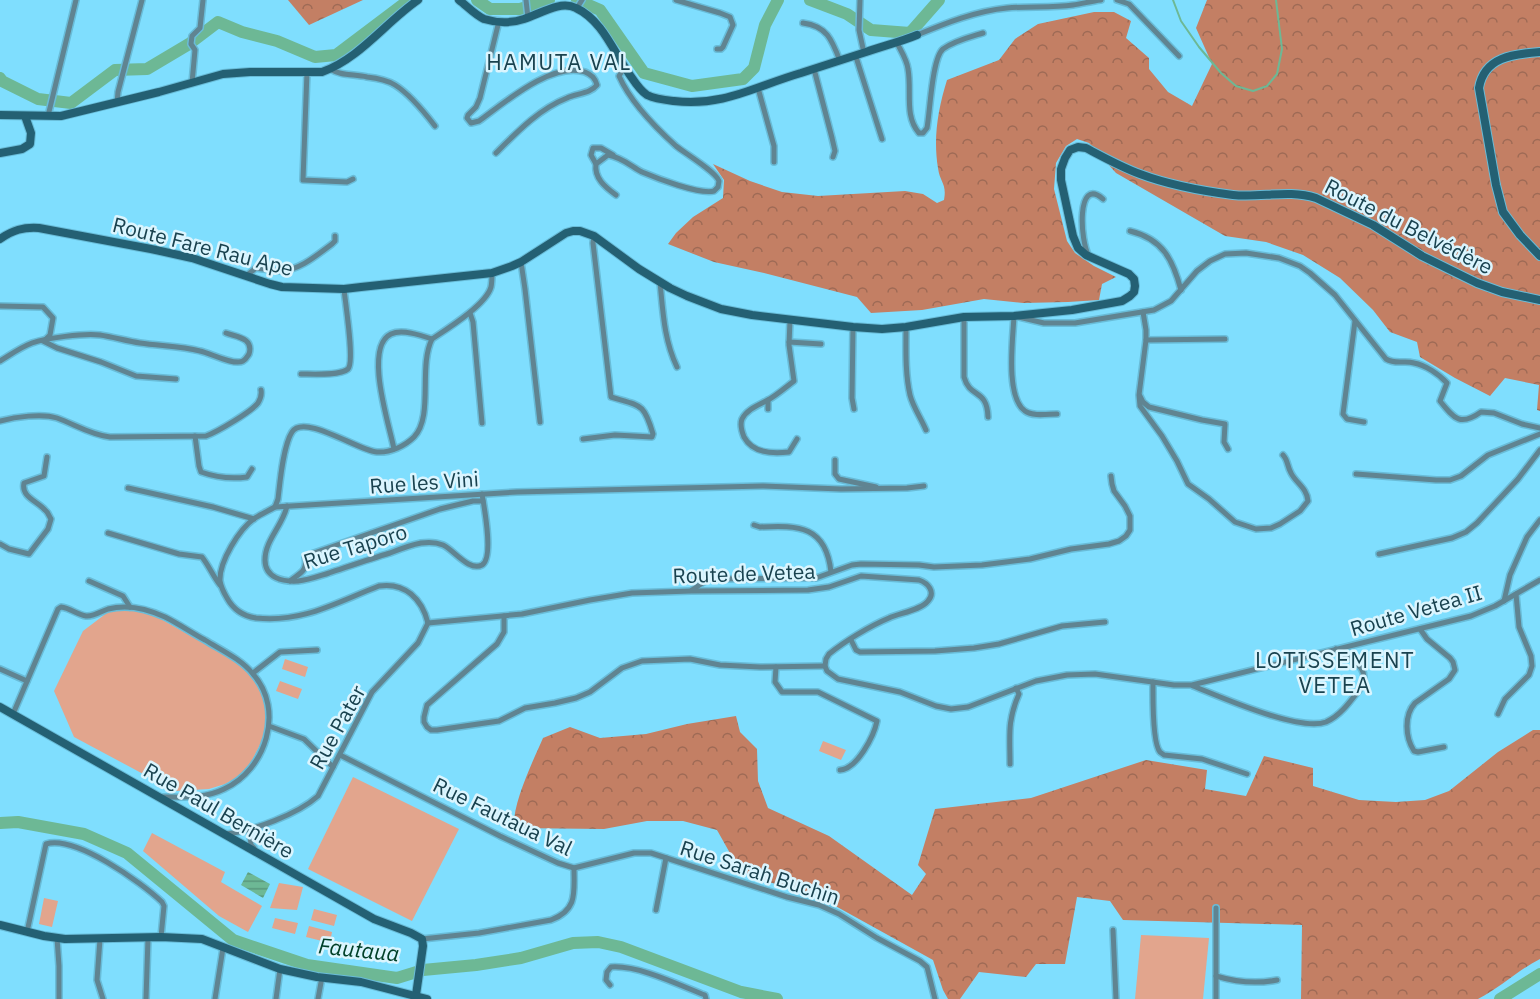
<svg xmlns="http://www.w3.org/2000/svg" width="1540" height="999" viewBox="0 0 1540 999" font-family="'IBM Plex Sans',sans-serif">
<style>
.forest{fill:url(#forest-crowns)}
.pitch{fill:#e2a58d}
.water{fill:url(#water-rules)}
.lines{fill:none;stroke-linecap:round;stroke-linejoin:round}
.stream{stroke:#6db895;stroke-width:2}
.river{stroke:#6db895;stroke-width:12}
.street-casing{stroke:#69bcd8;stroke-width:8}
.secondary-casing{stroke:#69bcd8;stroke-width:10}
.street{stroke:#608491;stroke-width:5}
.secondary{stroke:#246073;stroke-width:8}
.labels{text-anchor:middle;dominant-baseline:central;stroke-width:5;stroke-linejoin:round;paint-order:stroke}
.street-label{font-size:21px;fill:#19424f;stroke:#dbf5fe}
.neighbourhood-label{font-size:22px;letter-spacing:1.5px;fill:#19424f;stroke:#dbf5fe}
.water-label{font-size:22px;font-style:italic;fill:#004029;stroke:#dbf5fe}
</style>
<defs>
<pattern id="forest-crowns" width="20" height="18" patternUnits="userSpaceOnUse" patternTransform="scale(1.5)"><rect width="20" height="18" fill="#c37f64"/><path d="M2 6a3 3 0 1 1 6 0M12 15a3 3 0 1 1 6 0" fill="none" stroke="#9e6a55"/></pattern>
<pattern id="water-rules" width="6" height="5" patternUnits="userSpaceOnUse" patternTransform="scale(1.5)"><rect width="6" height="5" fill="#6db895"/><path d="M0 2.5h6" fill="none" stroke="#59977c"/></pattern>
</defs>
<rect width="100%" height="100%" fill="#7fdefe"/>
<g class="forest">
<polygon points="288,0 363,0 309,25"/>
<path d="M 1207,0 L 1540,0 L 1540,411 L 1537,410 L 1539,385 L 1505,378 L 1490,396 L 1455,378 L 1420,357 L 1417,342 L 1390,332 L 1373,310 L 1340,278 L 1303,255 L 1266,242 L 1225,236 L 1116,173 L 1089,143 L 1077,139 L 1066,146 L 1056,163 L 1054,189 L 1067,241 L 1075,253 L 1094,266 L 1116,277 L 1102,284 L 1099,300 L 1068,302 L 1023,303 L 984,299 L 922,310 L 871,313 L 857,297 L 764,273 L 714,262 L 668,244 L 676,233 L 693,217 L 723,198 L 724,180 L 713,164 L 750,181 L 782,192 L 818,196 L 905,191 L 923,194 L 937,203 L 944,200 C 947,183 940,183 938,168 C 933,138 938,109 947,80 L 999,60 L 1015,39 L 1038,24 L 1094,12 L 1114,12 L 1131,21 L 1126,38 L 1149,58 L 1149,69 L 1168,92 L 1192,106 L 1212,64 L 1196,28 Z"/>
<path d="M 736,716 L 740,732 L 757,749 L 758,781 L 768,808 L 829,836 L 912,895 L 926,874 L 918,865 L 935,809 L 1031,798 L 1146,760 L 1207,770 L 1205,789 L 1246,796 L 1264,756 L 1313,768 L 1313,786 L 1359,800 L 1396,802 L 1425,800 L 1449,791 L 1498,752 L 1533,730 L 1540,730 L 1540,959 C 1518,970 1500,988 1478,999 L 1301,999 L 1302,925 L 1123,920 L 1110,901 L 1077,897 L 1065,964 L 1036,964 L 1026,977 L 979,972 L 960,999 L 948,999 L 943,990 L 933,960 L 821,898 L 769,882 L 740,871 L 717,830 L 683,821 L 647,821 L 604,829 L 514,828 C 512,804 533,761 543,738 L 570,727 L 600,738 L 646,734 L 687,724 Z"/>
</g>
<g class="pitch">
<polygon points="134,608 152,614 244,666 260,684 269,716 265,735 250,764 241,775 225,784 209,789 175,791 74,737 54,691 83,631 112,609"/>
<polygon points="285,659 308,667 305,677 282,669"/>
<polygon points="280,681 302,689 298,699 276,691"/>
<polygon points="823,741 846,750 841,760 819,751"/>
<polygon points="353,777 459,829 412,921 308,869"/>
<polygon points="152,833 223,871 225,872 221,882 262,906 248,932 219,916 143,851"/>
<polygon points="279,883 303,887 297,910 270,908"/>
<polygon points="44,898 58,901 52,927 39,924"/>
<polygon points="314,909 337,915 334,926 311,920"/>
<polygon points="275,918 298,923 295,934 272,928"/>
<polygon points="309,926 332,932 330,943 306,937"/>
<polygon points="1141,935 1209,938 1203,999 1135,999"/>
</g>
<polygon class="water" points="248,872 270,884 263,898 241,885"/>
<g class="lines">
<polyline class="stream" points="1173,0 1181,21 1199,47 1221,73 1236,86 1253,91 1267,86 1277,74 1282,49 1276,0"/>
<g class="river">
<polyline points="477,0 490,9 520,9 549,0"/>
<polyline points="577,0 600,10 644,73 692,86 743,79 754,68 765,25 778,0"/>
<polyline points="810,0 847,14 871,30 910,33 939,0"/>
<polyline points="0,78 2,81 38,99 71,103 115,70 147,69 189,44 218,22 242,32 277,41 315,57 336,55 409,0"/>
<polyline points="0,823 18,822 84,834 127,853 233,940 307,965 397,978 423,970 476,965 521,958 573,943 598,942 621,947 741,992 777,999"/>
<polyline points="1500,999 1540,974"/>
</g>
<defs>
<g id="street">
<polyline points="526,0 528,18"/>
<polyline points="676,0 720,13 730,17 733,25 723,47 721,49 717,49"/>
<polyline points="860,0 859,30 864,53"/>
<polyline points="1117,0 1129,4 1179,56"/>
<polyline points="577,8 582,0"/>
<path d="M 803,23 C 827,26 832,40 840,61"/>
<path d="M 917,35 C 946,23 976,11 1007,8 C 1029,6 1052,8 1073,5 C 1082,4 1091,1 1101,0"/>
<path d="M 897,43 C 901,51 907,60 908,69 C 912,91 904,116 919,133 L 923,133 L 927,128 C 930,112 932,58 943,49 C 954,41 970,37 983,33"/>
<polyline points="856,57 882,139"/>
<path d="M 330,69 C 341,76 354,74 367,77 C 376,78 387,80 395,85 C 408,93 425,113 435,126"/>
<polyline points="814,69 832,138 835,151 833,157"/>
<polyline points="307,72 303,180 347,182 353,179"/>
<polyline points="192,83 195,50 191,44 192,36 200,28 203,0"/>
<polyline points="758,88 774,146 774,162"/>
<polyline points="117,103 118,92 142,0"/>
<polyline points="48,116 76,0"/>
<path d="M 496,153 C 517,132 539,109 567,98 C 577,93 590,94 597,85 C 595,78 592,75 585,72 C 552,61 504,103 479,121 L 471,123 L 467,118 L 468,115 L 476,107 L 480,98 L 499,21"/>
<polyline points="596,164 591,155 593,148 601,148 613,155"/>
<path d="M 616,195 C 605,187 594,178 596,164 L 608,155 C 621,157 631,166 642,172 C 656,178 700,195 714,191 L 718,187 L 719,181 C 716,172 686,154 676,146 C 656,128 630,101 619,76 L 624,68"/>
<path d="M 1130,231 C 1163,239 1173,260 1181,290"/>
<path d="M 1089,256 C 1080,242 1076,175 1103,199"/>
<polyline points="521,262 525,289 540,422"/>
<path d="M 246,276 L 256,268 C 264,269 273,271 281,271 C 300,270 317,255 332,244 L 335,241 L 335,236"/>
<path d="M 660,282 C 663,312 664,340 677,367"/>
<polyline points="0,306 43,307 53,318 50,335 45,340"/>
<path d="M 1143,312 L 1146,330 L 1146,340 L 1139,395 L 1140,406 L 1162,436 L 1177,461 L 1188,484 L 1209,499 L 1235,522 L 1256,529 L 1271,528 L 1280,524 L 1300,511 L 1308,501 C 1307,488 1296,483 1291,473 C 1287,466 1288,460 1283,455"/>
<polyline points="470,313 473,322 482,423"/>
<path d="M 964,317 L 964,377 C 970,399 987,388 988,417"/>
<path d="M 790,320 L 789,345 L 794,381 C 786,387 777,395 768,400 C 759,405 747,409 742,419 C 740,424 742,432 744,437 C 753,454 773,454 789,452 L 797,439"/>
<polyline points="1355,321 1343,414 1347,419 1364,422"/>
<polyline points="853,327 852,398 854,409"/>
<path d="M 906,327 C 906,349 905,373 910,395 C 913,407 921,418 926,430"/>
<polyline points="1146,340 1225,339"/>
<polyline points="43,341 57,348 101,362 136,376 176,379"/>
<polyline points="789,342 821,344"/>
<path d="M 0,361 C 10,355 21,347 32,343 C 46,338 84,333 100,335 C 113,337 127,341 140,343 C 160,346 181,346 200,351 C 210,353 234,366 243,361 C 246,359 247,357 249,354 C 254,338 237,337 226,333"/>
<path d="M 301,374 C 311,374 340,376 348,369 C 355,362 345,301 344,289"/>
<polyline points="1140,396 1143,402 1149,407 1202,420 1225,424 1224,442 1228,449"/>
<polyline points="768,400 768,409"/>
<path d="M 1057,414 C 1048,414 1033,417 1025,411 C 1005,397 1013,338 1014,316 L 1044,323 L 1075,323 L 1154,310 L 1171,301 L 1197,271 L 1210,261 L 1225,254 L 1246,253 L 1279,258 L 1300,266 L 1310,273 L 1335,295 L 1386,359 C 1396,365 1404,360 1414,363 C 1425,365 1439,374 1447,383 L 1440,401 C 1455,420 1461,426 1481,412 L 1494,413 L 1522,424 L 1540,428"/>
<path d="M 0,421 C 15,417 42,413 57,418 C 74,424 91,435 110,437 L 206,436 C 217,432 251,412 258,403 C 261,398 262,395 261,390"/>
<path d="M 195,436 L 199,466 L 201,472 C 215,477 232,479 247,477 L 252,469"/>
<path d="M 583,439 L 615,435 L 652,437 L 653,434 C 644,403 641,406 611,397 L 595,260 L 593,243 L 594,236"/>
<path d="M 394,449 C 390,427 363,347 391,334 C 402,329 420,335 432,339"/>
<polyline points="835,460 835,474 839,479 876,487"/>
<polyline points="1356,474 1436,480 1450,480 1461,476 1488,455 1540,434"/>
<polyline points="128,488 213,507 254,519"/>
<path d="M 287,506 C 283,525 265,540 265,560 C 265,578 283,582 298,581 C 309,580 319,576 329,573 C 350,566 370,559 390,553 C 400,549 410,545 421,543 C 428,542 436,542 443,545 C 454,550 469,572 482,565 C 494,558 484,506 482,494"/>
<path d="M 275,507 L 278,499 C 280,482 283,446 292,432 C 304,413 359,451 377,452 C 390,453 405,446 414,437 C 434,416 418,367 432,339 C 447,329 486,305 491,287 C 492,282 492,277 492,273"/>
<path d="M 754,525 L 760,527 C 799,525 826,526 831,572"/>
<path d="M 108,533 L 179,554 L 202,557 C 209,566 213,576 220,585"/>
<path d="M 0,544 L 9,549 L 29,554 L 48,529 L 51,519 C 49,516 48,512 45,510 C 37,501 21,497 24,483 L 44,476 L 47,457"/>
<polyline points="1379,554 1452,538 1466,532 1477,523 1518,479 1540,450"/>
<polyline points="89,581 123,596 130,607"/>
<path d="M 290,581 C 300,573 308,571 305,557 L 314,553 L 440,509 L 473,501 L 483,501"/>
<path d="M 692,590 C 698,587 703,581 710,579 L 816,578 L 852,565 L 861,564 L 919,565 L 934,567 L 982,565 L 1030,559 L 1071,549 L 1109,544 L 1119,541 L 1126,536 L 1130,530 L 1130,516 L 1125,506 L 1114,491 L 1112,484 L 1111,476"/>
<polyline points="1504,601 1510,575 1527,537 1540,520"/>
<polyline points="504,616 504,632 497,644 427,705 424,717 424,722 427,727 431,730 437,730 499,721 525,708 555,703 576,698 590,692 622,668 642,661 690,659 720,665 760,667 825,666"/>
<path d="M 428,623 L 522,614 L 590,600 L 632,593 L 691,591 L 808,590 L 829,587 L 861,576 L 919,580 C 928,583 936,592 928,601 C 921,610 900,613 889,618 C 870,626 845,641 829,654 L 826,659 L 825,666 L 827,671 L 838,679 L 900,692 L 936,706 L 951,709 L 968,707 L 1036,681 L 1067,675 L 1095,674 L 1174,685 L 1192,685 L 1471,616 L 1495,606 L 1540,580"/>
<path d="M 428,623 C 422,599 405,582 379,586 C 337,602 303,623 256,618 C 243,616 233,609 227,598 C 224,593 221,587 220,581 C 219,562 239,529 255,518 C 261,514 268,511 275,507 L 517,492 L 763,486 L 841,489 L 907,488 L 924,486"/>
<path d="M 1420,629 L 1427,639 L 1450,658 L 1453,662 L 1455,670 L 1449,679 L 1415,703 C 1404,715 1405,737 1414,751 L 1418,752 L 1444,747"/>
<polyline points="851,640 856,650 860,652 935,651 974,648 999,644 1062,626 1105,622"/>
<path d="M 776,667 L 775,682 L 782,692 L 818,692 L 877,721 C 874,736 857,769 840,770"/>
<polyline points="0,669 27,681"/>
<polyline points="253,673 280,652 317,650"/>
<path d="M 1153,682 C 1153,695 1152,743 1160,752 C 1161,753 1163,754 1164,755 L 1202,759 L 1247,774"/>
<path d="M 1193,686 C 1221,697 1299,732 1326,722 C 1340,716 1350,702 1359,690 C 1374,668 1351,660 1336,649"/>
<path d="M 13,714 L 58,609 L 61,607 C 70,608 78,615 86,616 C 93,617 102,611 108,609 C 127,604 148,609 165,617 C 179,624 192,633 205,640 C 221,650 241,659 253,674 C 285,710 266,770 224,789 C 204,799 183,797 162,797"/>
<polyline points="1498,714 1505,699 1529,675 1532,666 1531,656 1519,627 1516,594"/>
<polyline points="269,726 304,739 333,767"/>
<path d="M 340,755 L 500,836 L 558,863 L 574,868 C 574,892 578,910 551,920 L 479,933 L 422,939"/>
<path d="M 1010,764 C 1010,736 1007,721 1019,694 L 1016,688"/>
<path d="M 226,834 C 253,831 298,814 318,796 L 372,692 L 418,643 L 428,623"/>
<polyline points="254,848 251,845 250,835 256,828"/>
<polyline points="574,868 634,853 651,853 787,897 819,905 839,914 877,938 920,961 927,967 935,999"/>
<polyline points="1216,908 1216,999"/>
<polyline points="656,910 666,858"/>
<polyline points="1113,930 1116,999"/>
<path d="M 27,932 L 46,844 C 75,835 141,882 162,902 L 164,906 L 161,937"/>
<polyline points="57,938 59,966 59,999"/>
<polyline points="100,939 97,980 103,999"/>
<path d="M 1216,976 C 1236,982 1257,984 1277,980"/>
<path d="M 610,985 L 606,980 L 607,972 L 611,967 C 638,965 677,984 702,994 L 705,995 L 706,999"/>
<polyline points="146,999 148,938"/>
<polyline points="215,999 223,948"/>
<polyline points="276,999 280,969"/>
<polyline points="318,999 322,977"/>
</g>
<g id="secondary">
<path d="M 459,0 C 467,6 475,15 484,19 C 497,23 512,23 524,19 C 540,14 560,0 576,8 C 604,21 615,56 632,78 C 636,84 641,91 647,95 C 655,99 665,100 674,101 C 723,107 756,86 801,73 C 823,66 844,59 866,52 C 883,46 900,42 917,35"/>
<path d="M 1540,52 C 1513,54 1484,57 1479,88 L 1496,185 L 1503,212 L 1520,235 L 1540,256"/>
<path d="M 0,115 L 61,116 L 159,92 L 223,74 L 250,72 L 322,72 C 359,59 386,22 418,0"/>
<polyline points="0,153 22,149 30,144 31,133 25,116"/>
<path d="M 0,239 C 13,230 23,227 39,228 L 151,249 L 192,258 L 270,284 L 282,287 L 344,289 L 361,287 L 492,273 L 512,266 L 521,262 L 566,233 L 573,231 L 580,231 L 594,236 L 639,269 L 670,288 L 687,296 L 721,309 L 752,315 L 853,327 L 882,329 L 906,327 L 964,317 L 1014,316 L 1072,310 L 1122,301 L 1130,296 L 1134,292 L 1135,286 L 1134,279 L 1129,274 L 1086,255 L 1078,248 L 1073,236 L 1061,180 L 1061,169 L 1065,158 L 1070,150 L 1078,147 L 1086,148 C 1103,157 1121,167 1140,174 C 1169,185 1202,191 1233,195 C 1261,198 1289,189 1316,198 L 1373,225 L 1422,256 L 1477,283 L 1502,292 L 1540,300"/>
<polyline points="0,707 374,919 411,933 422,939 423,946 416,995"/>
<polyline points="0,925 44,936 65,939 161,937 202,939 280,969 317,977 361,982 427,999"/>
</g>
</defs>
<use href="#street" class="street-casing"/>
<use href="#secondary" class="secondary-casing"/>
<use href="#street" class="street"/>
<use href="#secondary" class="secondary"/>
</g>
<g class="labels">
<g class="street-label">
<text transform="translate(1409 226) rotate(27)">Route du Belvédère</text>
<text transform="translate(203 246) rotate(14)">Route Fare Rau Ape</text>
<text transform="translate(424 482) rotate(-4)">Rue les Vini</text>
<text transform="translate(355 546) rotate(-17)">Rue Taporo</text>
<text transform="translate(744 573) rotate(-2)">Route de Vetea</text>
<text transform="translate(1416 610) rotate(-16)">Route Vetea II</text>
<text transform="translate(337 727) rotate(-61)">Rue Pater</text>
<text transform="translate(219 810) rotate(30)">Rue Paul Bernière</text>
<text transform="translate(503 816) rotate(26)">Rue Fautaua Val</text>
<text transform="translate(760 872) rotate(18)">Rue Sarah Buchin</text>
</g>
<g class="neighbourhood-label">
<text x="559" y="61">HAMUTA VAL</text>
<text x="1335" y="659">LOTISSEMENT<tspan x="1335" dy="25">VETEA</tspan></text>
</g>
<g class="water-label">
<text transform="translate(359 949) rotate(6)">Fautaua</text>
</g>
</g>
</svg>
